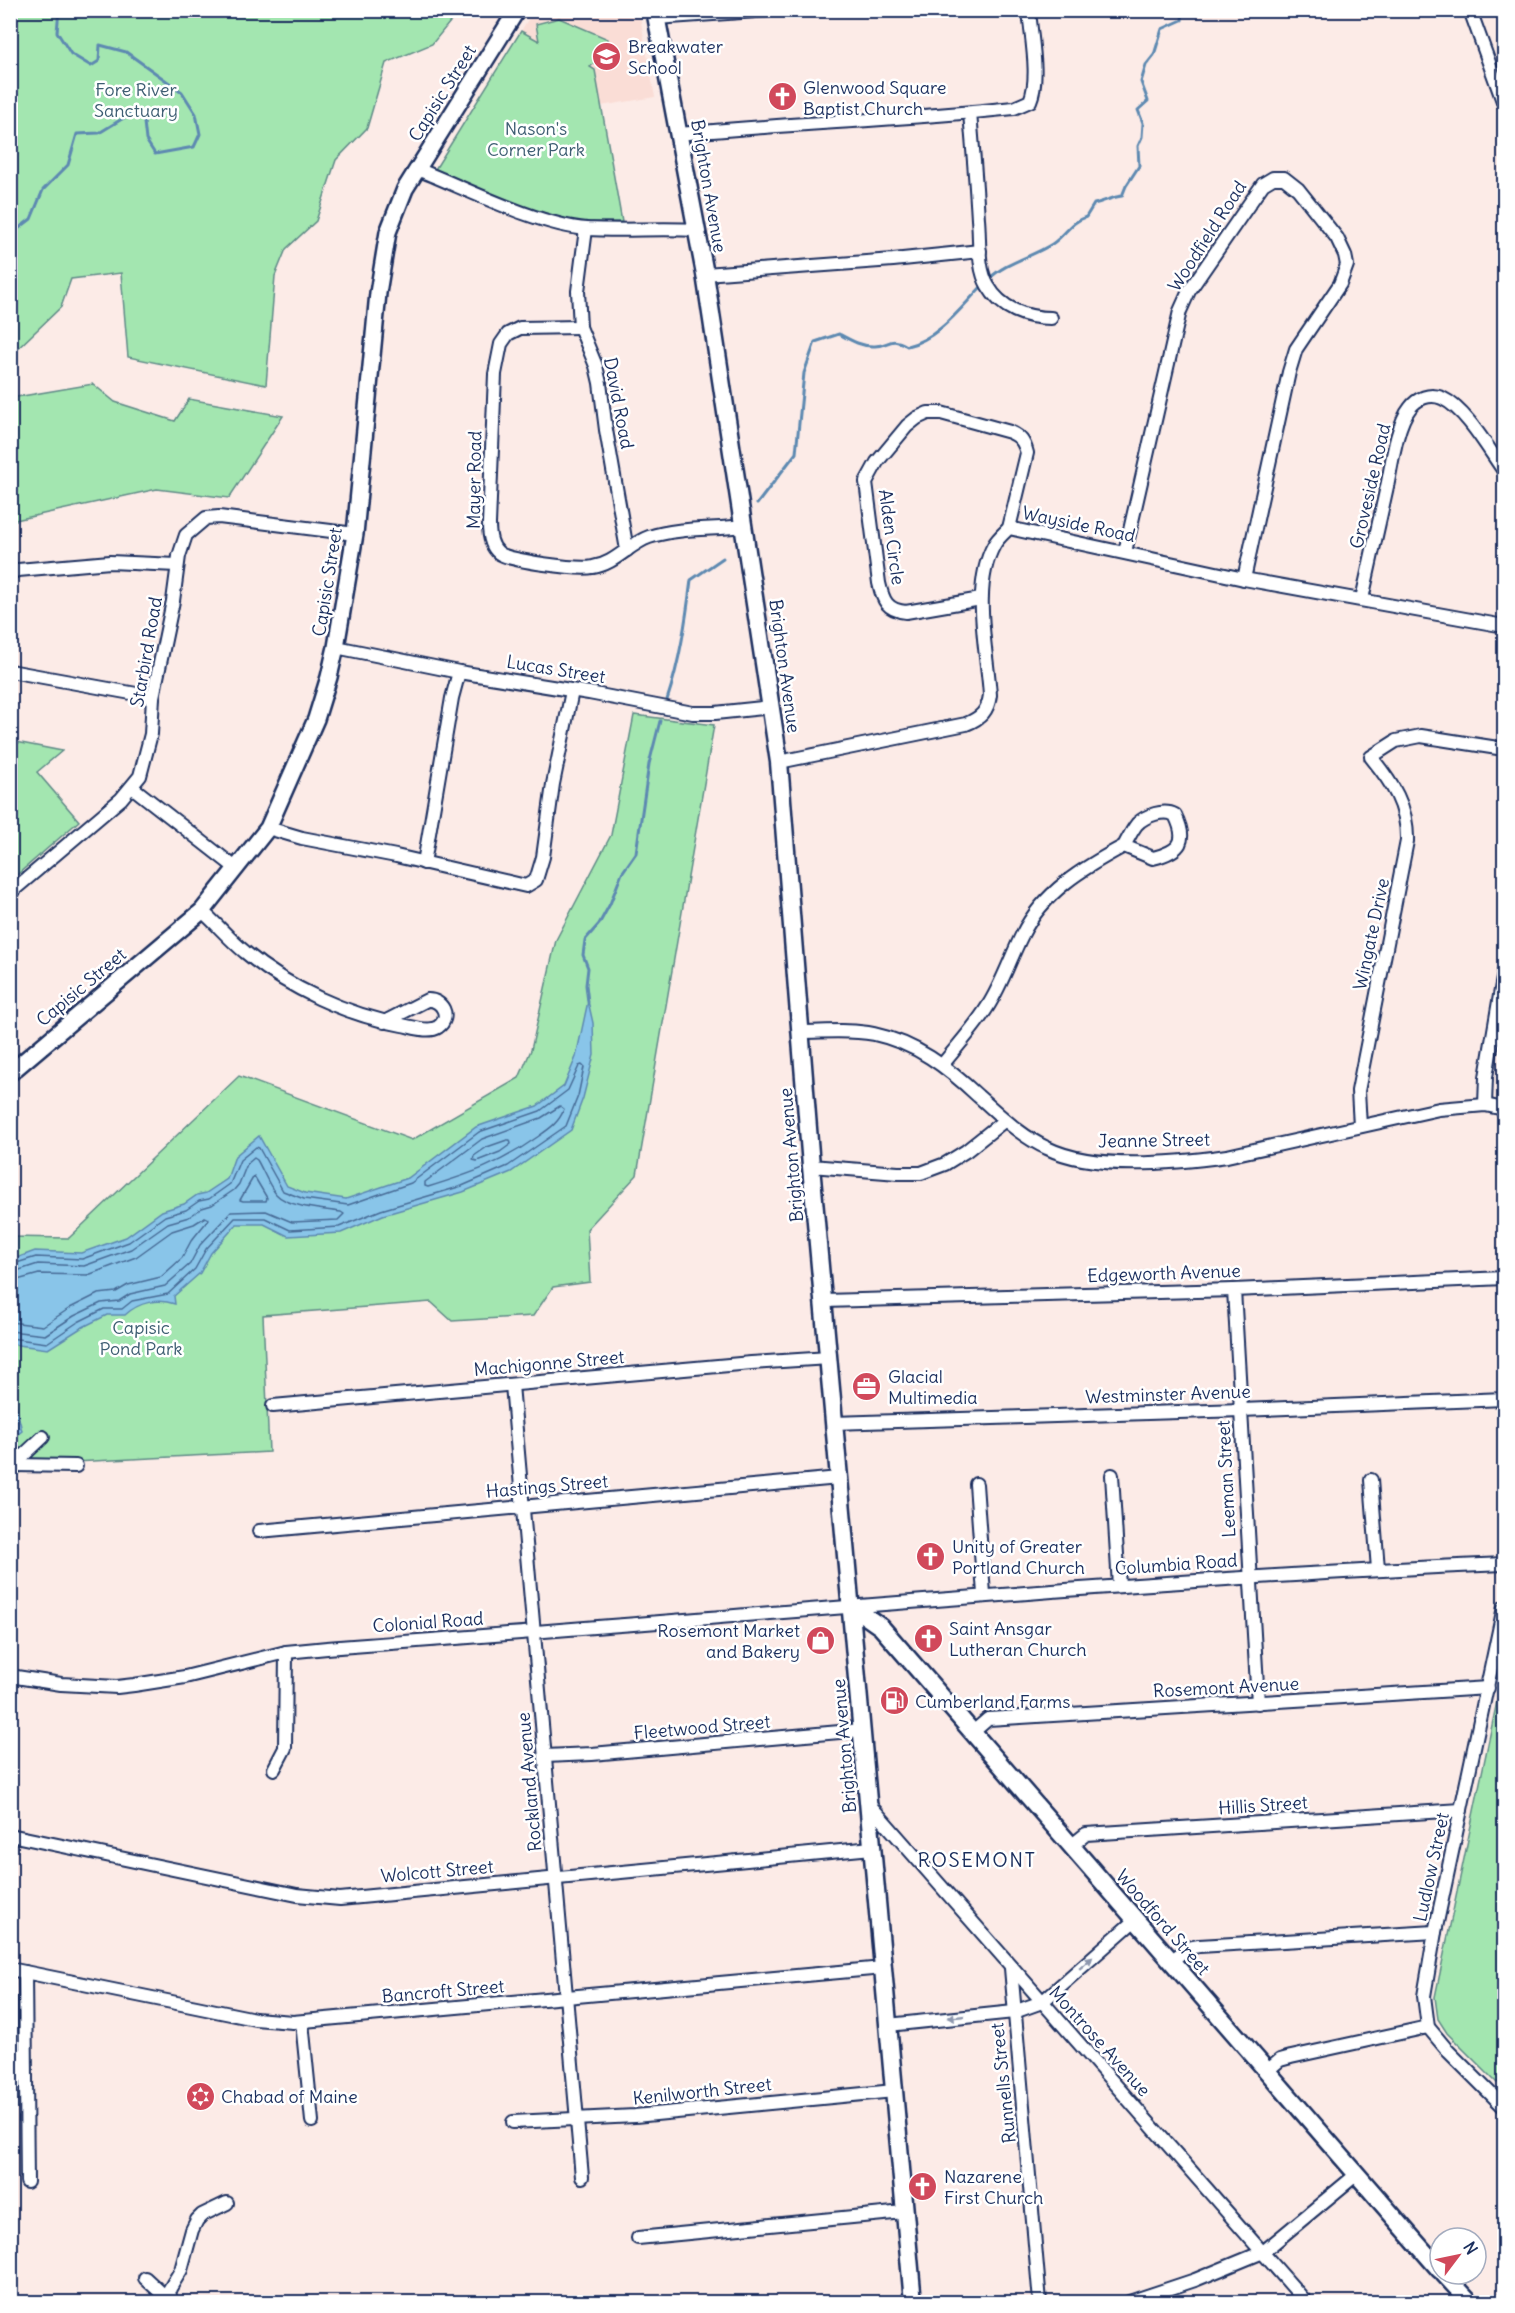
<svg xmlns="http://www.w3.org/2000/svg" width="1515" height="2313" viewBox="0 0 1515 2313" font-family="Delius,sans-serif">
<style>
.built{fill:#faddd6}
.green{fill:#a3e6b0;stroke:#5f8a87;stroke-width:1.5}
.water{fill:#89c5e9;stroke:#5d89b1;stroke-width:1.5}
.lines{fill:none;stroke-linecap:round;stroke-linejoin:round}
.shore{stroke:#476b96;stroke-width:1.5}
.stream{stroke:#5d89b1;stroke-width:3}
.minor-casing{stroke:#1b2f5e;stroke-width:16}
.tertiary-casing{stroke:#1b2f5e;stroke-width:20}
.secondary-casing{stroke:#1b2f5e;stroke-width:21}
.minor{stroke:#fff;stroke-width:12}
.tertiary{stroke:#fff;stroke-width:15}
.secondary{stroke:#fff;stroke-width:16}
.oneway{fill:#8d97ae}
.labels{text-anchor:middle;dominant-baseline:central;stroke-width:5;stroke-linejoin:round;paint-order:stroke}
.poi-label{font-size:18px;fill:#1b2f5e;stroke:#fff;text-anchor:start}
.park-label{font-size:18px;fill:#3d5d72;stroke:#fff}
.street-label{font-size:18px;fill:#1b2f5e;stroke:#fff}
.neighbourhood-label{font-size:20px;letter-spacing:1.5px;fill:#1b2f5e;stroke:#fff}
</style>
<rect width="100%" height="100%" fill="#fcebe7"/>
<filter id="ink" filterUnits="userSpaceOnUse"><feTurbulence type="fractalNoise" baseFrequency=".0167" numOctaves="2"/><feDisplacementMap in="SourceGraphic" scale="12" xChannelSelector="R" yChannelSelector="G"/><feConvolveMatrix kernelMatrix="1 2 1 2 8 2 1 2 1" color-interpolation-filters="sRGB"/></filter>
<g filter="url(#ink)">
<polygon class="built" points="533,11 639,11 655,97 601,106 595,70 521,31"/>
<g class="green">
<polygon points="11,10 459,11 432,44 386,63 367,128 336,160 316,221 286,249 275,276 266,385 128,357 121,273 71,279 61,307 11,355"/>
<polygon points="559,18 608,39 610,50 590,67 595,70 622,222 572,222 529,212 434,171 521,31 539,41 536,24"/>
<polygon points="93,384 115,402 175,421 189,399 283,416 229,498 157,489 11,521 11,398"/>
<polygon points="634,715 714,725 637,1175 587,1229 590,1282 553,1287 533,1316 452,1321 431,1302 263,1315 269,1452 35,1464 11,1478 11,1237 69,1238 239,1076 412,1140 519,1078 531,1050 556,940 611,835"/>
<polygon points="11,741 62,751 37,772 79,821 11,880"/>
<polygon points="1504,1668 1504,2076 1497,2083 1447,2033 1438,2019 1435,1997"/>
</g>
<g class="water">
<path d="M 588,1001 L 593,1023 L 594,1055 L 583,1098 L 571,1130 L 511,1172 L 463,1192 L 383,1215 L 341,1233 L 288,1236 L 264,1224 L 237,1224 L 211,1253 L 200,1273 L 174,1296 L 175,1304 C 158,1298 139,1302 125,1315 L 107,1315 L 81,1328 L 48,1349 L 11,1344 L 11,1260 L 35,1251 L 81,1253 L 126,1237 L 162,1211 L 184,1204 L 197,1195 L 206,1193 L 227,1179 L 235,1156 L 259,1136 L 287,1186 L 305,1193 L 346,1199 L 408,1178 L 476,1127 L 537,1106 L 564,1086 L 576,1057 Z"/>
<polygon points="11,1394 15,1401 22,1431 11,1440"/>
</g>
<g class="lines">
<g class="shore">
<path d="M 560,1106 L 564,1109 C 559,1123 549,1129 536,1138 C 500,1164 470,1174 428,1187 L 425,1186 L 425,1182 L 482,1139 L 541,1118 Z"/>
<polygon points="507,1140 510,1140 511,1144 500,1152 477,1161 473,1160 474,1156 487,1147"/>
<polygon points="254,1176 267,1198 266,1201 243,1201 240,1200"/>
<polyline points="10,1265 36,1257 82,1259 129,1242 165,1216 186,1210 199,1201 209,1199 230,1184 240,1160 256,1147 259,1148 283,1191 304,1199 348,1205 411,1183 479,1132 540,1111 568,1090 579,1066 582,1065 584,1067 578,1096 566,1126 508,1166 462,1186 381,1210 339,1227 290,1230 265,1218 235,1218 206,1249 195,1269 168,1294 132,1301 122,1309 104,1309 78,1322 47,1343 10,1338"/>
<path d="M 10,1273 L 38,1264 L 84,1266 L 131,1249 L 168,1223 L 189,1217 L 202,1208 L 212,1205 L 234,1190 L 239,1184 L 247,1164 L 254,1158 L 257,1160 C 263,1170 268,1184 276,1194 C 287,1207 325,1210 341,1212 L 344,1214 L 338,1220 L 292,1222 L 266,1211 L 231,1212 L 200,1245 L 190,1264 L 165,1286 L 130,1294 L 119,1301 L 101,1303 L 74,1316 L 45,1335 L 10,1331"/>
<polyline points="10,1282 39,1274 88,1275 136,1257 172,1231 194,1224 205,1217 209,1219 191,1241 182,1258 161,1277 128,1285 116,1292 98,1294 70,1308 43,1326 10,1322"/>
</g>
<g class="stream">
<polyline points="10,235 31,219 43,190 68,165 77,134 99,133 135,111 143,113 146,140 155,154 194,147 200,134 196,114 182,92 126,52 100,45 99,61 91,66 71,54 57,32 59,10"/>
<path d="M 989,279 C 1006,262 1032,257 1052,244 C 1065,236 1070,222 1086,217 L 1094,204 C 1104,202 1112,197 1122,196 L 1126,186 L 1139,166 L 1138,146 L 1142,137 L 1143,123 L 1138,110 L 1148,101 L 1141,82 L 1146,65 L 1154,55 L 1162,29 L 1182,20 L 1183,10"/>
<path d="M 757,504 L 796,453 L 804,373 L 815,342 L 839,334 C 850,340 862,347 875,346 C 891,345 889,336 907,346 C 939,339 962,306 984,284"/>
<path d="M 667,700 C 680,661 686,620 691,580 L 723,558"/>
<polyline points="588,1002 586,985 588,968 583,955 585,940 599,924 610,904 622,873 636,853 649,764 660,721"/>
</g>
<defs>
<g id="minor">
<polyline points="1470,10 1504,104"/>
<polyline points="656,18 771,10"/>
<path d="M 970,113 C 973,148 976,183 978,219 C 980,240 977,267 988,286 C 1001,309 1026,318 1051,318"/>
<path d="M 679,134 C 791,123 903,120 1014,108 L 1030,101 C 1040,78 1031,37 1029,10"/>
<path d="M 417,169 C 465,188 537,225 587,229 C 623,231 661,228 697,230"/>
<polyline points="586,229 578,291 580,327 596,366 600,383 606,430 627,550"/>
<polyline points="705,274 893,260 980,251"/>
<path d="M 580,327 L 520,328 L 508,334 L 501,344 L 495,374 L 489,524 C 489,534 490,546 499,553 C 509,561 579,570 593,567 C 615,564 629,544 649,537 C 679,527 713,530 744,526"/>
<polyline points="1125,552 1180,311 1189,291 1263,184 1273,178 1284,178 1298,189 1337,238 1345,255 1347,265 1340,284 1296,349 1289,372 1244,579"/>
<polyline points="10,573 18,570 110,562 177,565"/>
<path d="M 981,599 L 906,612 C 887,610 883,601 879,583 L 866,482 L 877,462 L 907,426 L 917,418 L 928,413 L 941,413 L 1010,432 C 1021,437 1024,442 1027,453 L 1009,528"/>
<path d="M 1362,599 C 1371,560 1379,521 1388,482 C 1392,462 1397,424 1410,408 C 1417,398 1430,393 1442,398 C 1466,409 1489,450 1504,471"/>
<polyline points="336,647 459,672 589,693 693,713 715,713 772,707"/>
<polyline points="10,671 153,697"/>
<path d="M 779,762 L 966,724 C 981,718 988,711 990,695 C 987,649 971,587 994,545 C 997,539 1004,533 1009,528 L 1244,579 L 1504,626"/>
<polyline points="132,787 237,869"/>
<polyline points="268,828 302,838 396,856 526,886 536,880 543,857 553,784 572,691"/>
<polyline points="424,863 452,698 459,672"/>
<polyline points="10,893 121,799 140,776 151,734 153,697 173,601 179,556 186,535 206,518 219,517 355,534"/>
<path d="M 202,911 C 217,924 230,940 245,952 C 288,988 347,1015 402,1025 C 413,1027 429,1033 438,1027 C 452,1017 442,999 427,1000 L 384,1022"/>
<path d="M 801,1032 C 824,1032 850,1029 874,1034 C 916,1043 947,1067 978,1096 C 1000,1115 1020,1136 1047,1148 C 1093,1171 1177,1163 1227,1156 L 1439,1109 L 1485,1105 L 1504,1109"/>
<path d="M 943,1064 C 958,1045 975,1027 988,1006 C 1002,984 1010,959 1022,935 C 1043,892 1083,868 1124,846 L 1153,858 C 1181,851 1188,841 1175,815 C 1164,809 1146,815 1137,824 C 1132,830 1128,839 1124,846"/>
<polyline points="1485,1105 1486,1077 1504,972"/>
<path d="M 1360,1126 L 1358,1091 L 1407,841 C 1408,806 1392,783 1371,757 L 1396,741 L 1421,736 L 1504,749"/>
<polyline points="811,1166 898,1173 921,1173 945,1164 966,1151 1005,1120"/>
<polyline points="1234,1290 1258,1703"/>
<polyline points="824,1301 1234,1290 1504,1278"/>
<polyline points="512,1385 582,2177"/>
<polyline points="273,1406 751,1363 829,1358"/>
<polyline points="833,1423 1241,1410 1504,1399"/>
<polyline points="15,1465 76,1466"/>
<polyline points="11,1467 43,1437"/>
<polyline points="1112,1475 1119,1586"/>
<polyline points="1371,1480 1378,1569"/>
<polyline points="976,1484 984,1594"/>
<polyline points="259,1531 839,1478"/>
<polyline points="1504,1607 1435,1932 1424,1996 1428,2027 1448,2051 1504,2107"/>
<path d="M 10,1676 L 61,1684 L 117,1687 L 134,1685 L 185,1677 L 286,1652 L 327,1648 C 719,1619 1111,1581 1504,1564"/>
<polyline points="972,1733 988,1719 1488,1688"/>
<polyline points="545,1756 592,1754 862,1730"/>
<polyline points="274,1769 285,1748 286,1652"/>
<polyline points="868,1803 1306,2302"/>
<polyline points="10,1835 297,1895 340,1899 872,1848"/>
<polyline points="1071,1846 1086,1834 1461,1810"/>
<polyline points="1171,1961 1188,1948 1199,1946 1435,1932"/>
<polyline points="1011,1968 1040,2302"/>
<polyline points="10,1969 255,2019 293,2022 883,1968"/>
<polyline points="25,1972 27,2182"/>
<polyline points="302,2022 312,2121"/>
<polyline points="888,2025 1014,2012 1042,2002 1135,1920"/>
<polyline points="1267,2071 1280,2060 1291,2057 1428,2027"/>
<polyline points="513,2122 635,2116 894,2091"/>
<polyline points="638,2238 904,2212"/>
<polyline points="145,2278 170,2301"/>
<polyline points="171,2302 169,2290 181,2270 192,2230 197,2220 202,2215 227,2203"/>
<polyline points="1129,2302 1195,2280 1263,2252 1357,2174"/>
</g>
<polyline id="tertiary" points="10,1073 202,911 268,828 316,719 329,677 336,647 355,534 378,293 388,232 405,189 517,10"/>
<g id="secondary">
<polyline points="655,10 705,274 779,762 811,1166 913,2302"/>
<polyline points="851,1606 881,1627 1440,2270"/>
<polyline points="1444,2274 1470,2302"/>
</g>
</defs>
<use href="#minor" class="minor-casing"/>
<use href="#tertiary" class="tertiary-casing"/>
<use href="#secondary" class="secondary-casing"/>
<use href="#minor" class="minor"/>
<use href="#tertiary" class="tertiary"/>
<use href="#secondary" class="secondary"/>
</g>
<defs><path id="oneway-solid" d="M-6-.8H1V-3.2L6.5 0L1 3.2V.8H-6Z" transform="scale(1.5)"/></defs>
<g class="oneway">
<use href="#oneway-solid" transform="translate(1086 1963) rotate(-41)"/>
<use href="#oneway-solid" transform="translate(956 2017) rotate(174)"/>
</g>
</g>
<defs>
<symbol id="school-disc" viewBox="-11 -11 22 22"><circle r="9.5" fill="#d1495b" stroke="#fff"/><path d="M0-5L7-2L0 1L-7-2ZM-4 1L0 2.5L4 1V4Q0 6-4 4Z" fill="#fff"/></symbol>
<symbol id="church-disc" viewBox="-11 -11 22 22"><circle r="9.5" fill="#d1495b" stroke="#fff"/><path d="M-1.2-6h2.4v3.5h3.3v2.4h-3.3V6h-2.4V-.1h-3.3v-2.4h3.3Z" fill="#fff"/></symbol>
<symbol id="office-disc" viewBox="-11 -11 22 22"><circle r="9.5" fill="#d1495b" stroke="#fff"/><path d="M-6-3h4V-5.5h4V-3h4V5H-6ZM-1-4.5V-3h2v-1.5ZM-6 0V1H6V0Z" fill="#fff"/></symbol>
<symbol id="shop-disc" viewBox="-11 -11 22 22"><circle r="9.5" fill="#d1495b" stroke="#fff"/><path d="M-5-2.5h2.3a2.7 3.5 0 0 1 5.4 0H5L5.5 6h-11ZM-1.5-2.5h3a1.5 2.3 0 0 0-3 0Z" fill="#fff"/></symbol>
<symbol id="fuel-disc" viewBox="-11 -11 22 22"><circle r="9.5" fill="#d1495b" stroke="#fff"/><path d="M-5.5-6h7V0h2V4h1.3V-2.5L3-4.5l.8-.8L6-3V5H2.5V1h-1V6h-7ZM-4.2-4.7v3.2H.2V-4.7Z" fill="#fff"/></symbol>
<symbol id="synagogue-disc" viewBox="-11 -11 22 22"><circle r="9.5" fill="#d1495b" stroke="#fff"/><path d="M0-6.5L5.6 3.2H-5.6ZM0 6.5L5.6-3.2H-5.6Z" fill="#fff"/></symbol>
</defs>
<g fill-rule="evenodd">
<use href="#school-disc" x="590" y="40" width="33" height="33"/>
<use href="#church-disc" x="766" y="80" width="33" height="33"/>
<use href="#office-disc" x="850" y="1370" width="33" height="33"/>
<use href="#church-disc" x="914" y="1540" width="33" height="33"/>
<use href="#church-disc" x="912" y="1622" width="33" height="33"/>
<use href="#shop-disc" x="804" y="1624" width="33" height="33"/>
<use href="#fuel-disc" x="878" y="1684" width="33" height="33"/>
<use href="#synagogue-disc" x="184" y="2080" width="33" height="33"/>
<use href="#church-disc" x="906" y="2170" width="33" height="33"/>
</g>
<g class="labels">
<g class="poi-label">
<text x="628" y="46">Breakwater<tspan x="628" dy="21">School</tspan></text>
<text x="803" y="87">Glenwood Square<tspan x="803" dy="21">Baptist Church</tspan></text>
<text x="888" y="1376">Glacial<tspan x="888" dy="21">Multimedia</tspan></text>
<text x="952" y="1546">Unity of Greater<tspan x="952" dy="21">Portland Church</tspan></text>
<text x="949" y="1628">Saint Ansgar<tspan x="949" dy="21">Lutheran Church</tspan></text>
<text x="800" y="1630" text-anchor="end">Rosemont Market<tspan x="800" dy="21">and Bakery</tspan></text>
<text x="915" y="1701">Cumberland Farms</text>
<text x="221" y="2096">Chabad of Maine</text>
<text x="944" y="2176">Nazarene<tspan x="944" dy="21">First Church</tspan></text>
</g>
<g class="park-label">
<text x="136" y="89">Fore River<tspan x="136" dy="21">Sanctuary</tspan></text>
<text x="536" y="128">Nason's<tspan x="536" dy="21">Corner Park</tspan></text>
<text x="141" y="1327">Capisic<tspan x="141" dy="21">Pond Park</tspan></text>
</g>
<g class="street-label">
<text transform="translate(442 93) rotate(-58)">Capisic Street</text>
<text transform="translate(709 186) rotate(80)">Brighton Avenue</text>
<text transform="translate(1207 236) rotate(-57)">Woodfield Road</text>
<text transform="translate(619 403) rotate(79)">David Road</text>
<text transform="translate(474 480) rotate(-89)">Mayer Road</text>
<text transform="translate(1370 486) rotate(-77)">Groveside Road</text>
<text transform="translate(1079 524) rotate(12)">Wayside Road</text>
<text transform="translate(892 537) rotate(82)">Alden Circle</text>
<text transform="translate(327 582) rotate(-81)">Capisic Street</text>
<text transform="translate(146 652) rotate(-80)">Starbird Road</text>
<text transform="translate(785 666) rotate(82)">Brighton Avenue</text>
<text transform="translate(556 669) rotate(9)">Lucas Street</text>
<text transform="translate(1371 934) rotate(-78)">Wingate Drive</text>
<text transform="translate(81 987) rotate(-40)">Capisic Street</text>
<text transform="translate(1154 1140) rotate(-1)">Jeanne Street</text>
<text transform="translate(791 1155) rotate(-95)">Brighton Avenue</text>
<text transform="translate(1164 1273) rotate(-2)">Edgeworth Avenue</text>
<text transform="translate(549 1363) rotate(-5)">Machigonne Street</text>
<text transform="translate(1168 1394) rotate(-2)">Westminster Avenue</text>
<text transform="translate(1226 1479) rotate(-93)">Leeman Street</text>
<text transform="translate(547 1486) rotate(-5)">Hastings Street</text>
<text transform="translate(1176 1564) rotate(-4)">Columbia Road</text>
<text transform="translate(428 1622) rotate(-4)">Colonial Road</text>
<text transform="translate(1226 1687) rotate(-3)">Rosemont Avenue</text>
<text transform="translate(702 1727) rotate(-5)">Fleetwood Street</text>
<text transform="translate(844 1746) rotate(-95)">Brighton Avenue</text>
<text transform="translate(529 1782) rotate(-95)">Rockland Avenue</text>
<text transform="translate(1263 1805) rotate(-4)">Hillis Street</text>
<text transform="translate(1431 1867) rotate(-78)">Ludlow Street</text>
<text transform="translate(437 1871) rotate(-5)">Wolcott Street</text>
<text transform="translate(1163 1922) rotate(49)">Woodford Street</text>
<text transform="translate(443 1991) rotate(-5)">Bancroft Street</text>
<text transform="translate(1100 2041) rotate(48)">Montrose Avenue</text>
<text transform="translate(1003 2083) rotate(-96)">Runnells Street</text>
<text transform="translate(702 2091) rotate(-6)">Kenilworth Street</text>
</g>
<g class="neighbourhood-label">
<text x="977" y="1859">ROSEMONT</text>
</g>
</g>
<rect width="1515" height="2313" fill="none" stroke="#fff" stroke-width="36"/>
<rect x="18" y="18" width="1479" height="2277" fill="none" stroke="#1b2f5e" stroke-width="2" filter="url(#ink)"/>
<g transform="translate(1458 2256) rotate(58)"><circle r="28" fill="#ffffff" stroke="#a4acbf" stroke-width="1.5"/>
<path d="M0-4.5L10 22L0 15L-10 22Z" fill="#d1495b"/>
<text y="-9" font-size="16" font-weight="bold" text-anchor="middle" fill="#1b2f5e">N</text>
</g>
</svg>
